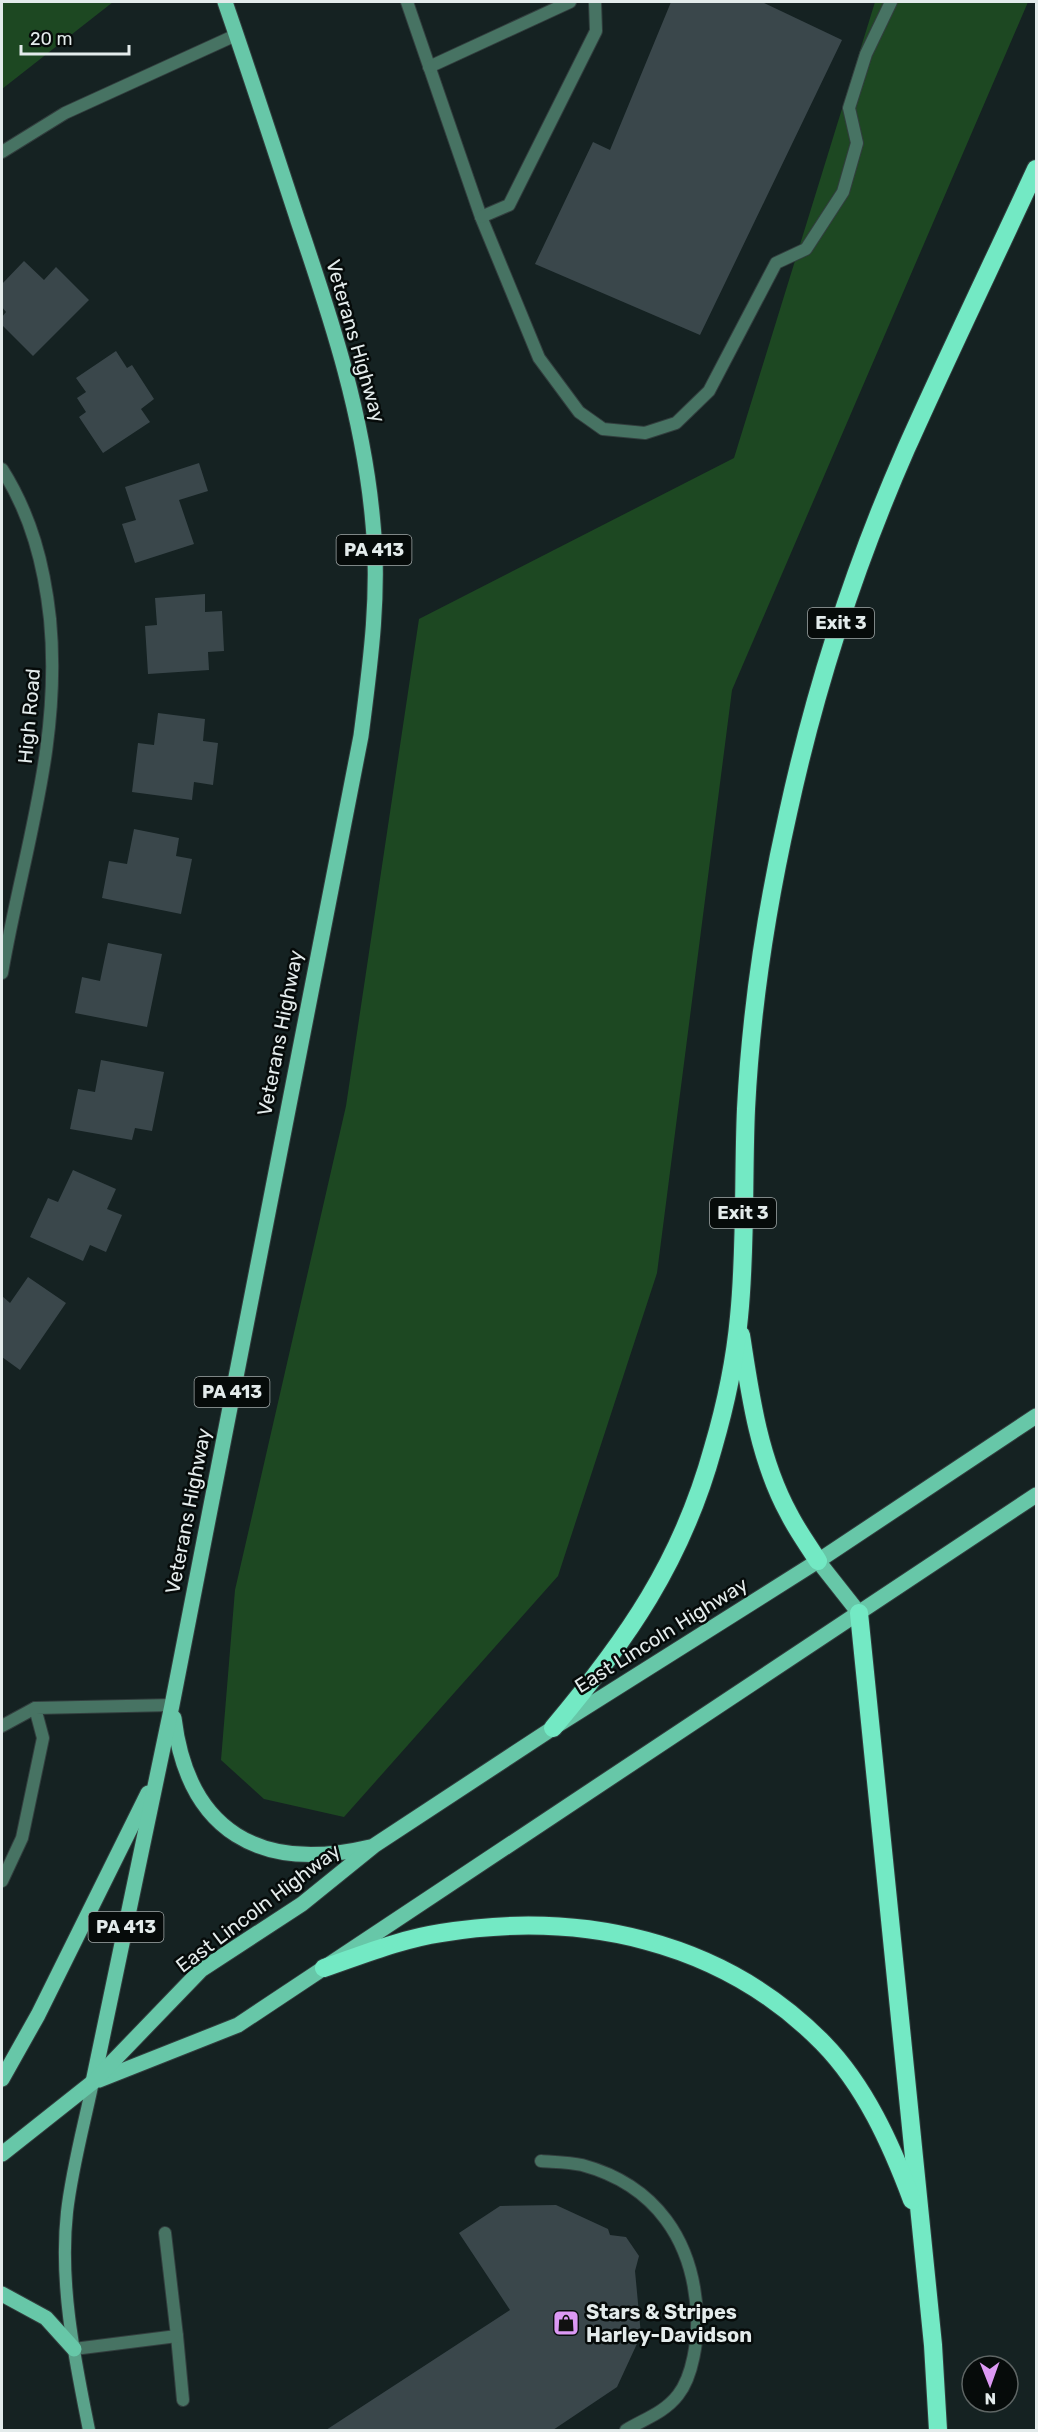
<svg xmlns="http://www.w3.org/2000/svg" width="1038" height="2432" viewBox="0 0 1038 2432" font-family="Rubik,sans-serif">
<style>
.green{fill:#1d4822}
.building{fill:#3a474b}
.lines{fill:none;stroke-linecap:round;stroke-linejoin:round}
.lane-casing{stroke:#323e3e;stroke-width:14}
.street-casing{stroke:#323e3e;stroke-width:14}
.secondary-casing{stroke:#323e3e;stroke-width:14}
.primary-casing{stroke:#323e3e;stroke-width:17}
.highway-casing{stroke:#323e3e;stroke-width:20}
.lane{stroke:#477363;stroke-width:12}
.street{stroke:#477363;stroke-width:12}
.secondary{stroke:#5aa28a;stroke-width:12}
.primary{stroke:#67c7a8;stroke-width:15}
.highway{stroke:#73e9c4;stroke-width:18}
.labels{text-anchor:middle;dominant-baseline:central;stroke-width:5;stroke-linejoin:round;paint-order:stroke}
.shield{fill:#060b0a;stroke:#a1a8a8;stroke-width:1.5}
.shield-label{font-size:18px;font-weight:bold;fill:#e3ebeb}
.street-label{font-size:20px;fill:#e3ebeb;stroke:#060b0a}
.poi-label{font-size:20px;font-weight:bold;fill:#e3ebeb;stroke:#060b0a;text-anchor:start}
</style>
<rect width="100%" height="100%" fill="#152222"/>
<g class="green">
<polygon points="2,2 113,2 2,89"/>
<polygon points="875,2 1028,2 732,690 657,1273 558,1576 344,1817 264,1799 221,1760 235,1590 346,1106 419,619 734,458"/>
</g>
<g class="building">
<polygon points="671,2 762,2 842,40 700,335 535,264 593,142 610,150"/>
<polygon points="24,261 44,280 56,267 89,300 33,356 2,325 2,317 6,312 2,307 2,284"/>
<polygon points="116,351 127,368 132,365 154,399 141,409 150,422 103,453 79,417 86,412 77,398 86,392 76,378"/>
<polygon points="199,463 208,491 179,500 194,544 135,563 122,524 136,520 125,487"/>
<polygon points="205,594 205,612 222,611 224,651 208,652 209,670 148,674 145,626 157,625 155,598"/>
<polygon points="158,713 205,719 203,741 218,743 213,785 194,782 192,800 132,792 138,743 154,745"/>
<polygon points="134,829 179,838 176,856 192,859 181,914 102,898 109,861 127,864"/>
<polygon points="108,943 162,954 147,1027 75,1013 82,977 100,981"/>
<polygon points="101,1060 164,1072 152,1131 135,1128 132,1140 70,1129 78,1089 95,1092"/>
<polygon points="73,1170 116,1189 107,1209 122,1215 106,1252 90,1245 83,1261 30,1237 48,1198 58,1202"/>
<polygon points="28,1277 66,1303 20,1370 2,1357 2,1296 10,1303"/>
<polygon points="556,2205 608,2229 610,2235 626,2237 639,2256 635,2271 641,2335 617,2387 553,2430 326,2430 510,2310 459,2233 500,2206"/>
</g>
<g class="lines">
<defs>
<g id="lane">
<polyline points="407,2 481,217 539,358 579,412 603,429 645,433 676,423 709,391 776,263 806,249 843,192 857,143 849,108 866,54 891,2"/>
<polyline points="429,67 570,2"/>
<polyline points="481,217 509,205 596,31 595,2"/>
<polyline points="2,1726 35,1708"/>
<polyline points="2,1881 22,1838 43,1738 35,1708 172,1705"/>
<path d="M 541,2161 C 554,2162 569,2162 582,2165 C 656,2185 694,2241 697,2316 C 698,2339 693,2376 678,2395 C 664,2413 644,2419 626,2430"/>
<polyline points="177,2336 183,2400"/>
<polyline points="74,2349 177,2336 165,2233"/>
</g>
<g id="street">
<polyline points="2,152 65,113 236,35"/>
<path d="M 2,469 C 31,515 44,564 50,619 C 62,745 23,851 2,973"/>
</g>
<path id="secondary" d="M 89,2430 C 75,2360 59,2285 67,2212 C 72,2168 84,2125 93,2082"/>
<g id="primary">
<polyline points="818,1561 859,1613"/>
<path d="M 174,1718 C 188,1832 261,1873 370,1847"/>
<polyline points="2,2079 38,2015 148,1793"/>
<polyline points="99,2080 238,2025 1036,1495"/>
<path d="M 93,2082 L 172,1705 L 361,736 C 370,666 380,595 373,524 C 364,418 332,321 298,221 C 274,148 250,74 225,2"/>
<polyline points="2,2154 93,2082 201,1970 302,1904 375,1845 553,1728 818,1561 1036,1416"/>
<polyline points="2,2294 46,2318 74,2349"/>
</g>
<g id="highway">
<path d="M 741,1335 C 750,1395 759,1459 789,1514 C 797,1530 808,1545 818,1561"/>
<polyline points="859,1613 933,2345 938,2430"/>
<path d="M 553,1728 C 627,1640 682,1561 713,1448 C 725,1407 735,1361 739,1317 C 746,1249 743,1178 746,1109 C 751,1009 766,911 788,813 C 815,689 855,565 906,449 C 948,355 993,262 1036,169"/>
<path d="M 324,1968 C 362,1955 401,1939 441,1933 C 580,1910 722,1940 823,2043 C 865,2086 891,2144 912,2200"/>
</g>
</defs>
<use href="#lane" class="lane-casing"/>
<use href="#street" class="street-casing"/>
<use href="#secondary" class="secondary-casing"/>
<use href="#primary" class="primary-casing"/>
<use href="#highway" class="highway-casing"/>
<use href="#lane" class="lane"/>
<use href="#street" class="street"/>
<use href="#secondary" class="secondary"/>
<use href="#primary" class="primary"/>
<use href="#highway" class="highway"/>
</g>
<defs>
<symbol id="shop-square" viewBox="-11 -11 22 22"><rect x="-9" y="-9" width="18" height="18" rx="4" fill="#dc99f4" stroke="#060b0a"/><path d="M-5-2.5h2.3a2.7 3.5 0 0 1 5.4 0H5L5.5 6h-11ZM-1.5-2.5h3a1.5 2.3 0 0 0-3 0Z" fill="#111"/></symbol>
</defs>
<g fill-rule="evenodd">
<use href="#shop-square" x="551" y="2308" width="30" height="30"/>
</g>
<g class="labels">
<g class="shield">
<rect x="336.5" y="535" width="75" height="30" rx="4.5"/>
<rect x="808" y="608" width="66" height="30" rx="4.5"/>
<rect x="710" y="1198" width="66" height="30" rx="4.5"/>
<rect x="194.5" y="1377" width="75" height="30" rx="4.5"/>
<rect x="88.5" y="1912" width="75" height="30" rx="4.5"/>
</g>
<g class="shield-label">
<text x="374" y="550">PA 413</text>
<text x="841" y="623">Exit 3</text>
<text x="743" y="1213">Exit 3</text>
<text x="232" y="1392">PA 413</text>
<text x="126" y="1927">PA 413</text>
</g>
<g class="street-label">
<text transform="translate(356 341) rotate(74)">Veterans Highway</text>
<text transform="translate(29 716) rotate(-85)">High Road</text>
<text transform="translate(280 1033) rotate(-79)">Veterans Highway</text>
<text transform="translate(188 1511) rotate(-79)">Veterans Highway</text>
<text transform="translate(661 1635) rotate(-32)">East Lincoln Highway</text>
<text transform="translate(258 1908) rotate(-37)">East Lincoln Highway</text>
</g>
<g class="poi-label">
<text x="586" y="2312">Stars &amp; Stripes<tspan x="586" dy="23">Harley-Davidson</tspan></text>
</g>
</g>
<rect width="1038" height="2432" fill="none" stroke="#e3ebeb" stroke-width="6"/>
<g transform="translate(990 2384) rotate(179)"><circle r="28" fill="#060b0a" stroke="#5e6564" stroke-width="1.5"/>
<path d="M0-4.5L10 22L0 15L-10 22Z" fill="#dc99f4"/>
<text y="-9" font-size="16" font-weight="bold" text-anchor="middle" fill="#e3ebeb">N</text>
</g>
<path d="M21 45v9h108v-9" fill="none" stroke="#e3ebeb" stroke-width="3"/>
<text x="30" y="45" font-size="18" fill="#e3ebeb" stroke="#060b0a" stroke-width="4.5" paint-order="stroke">20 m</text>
</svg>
